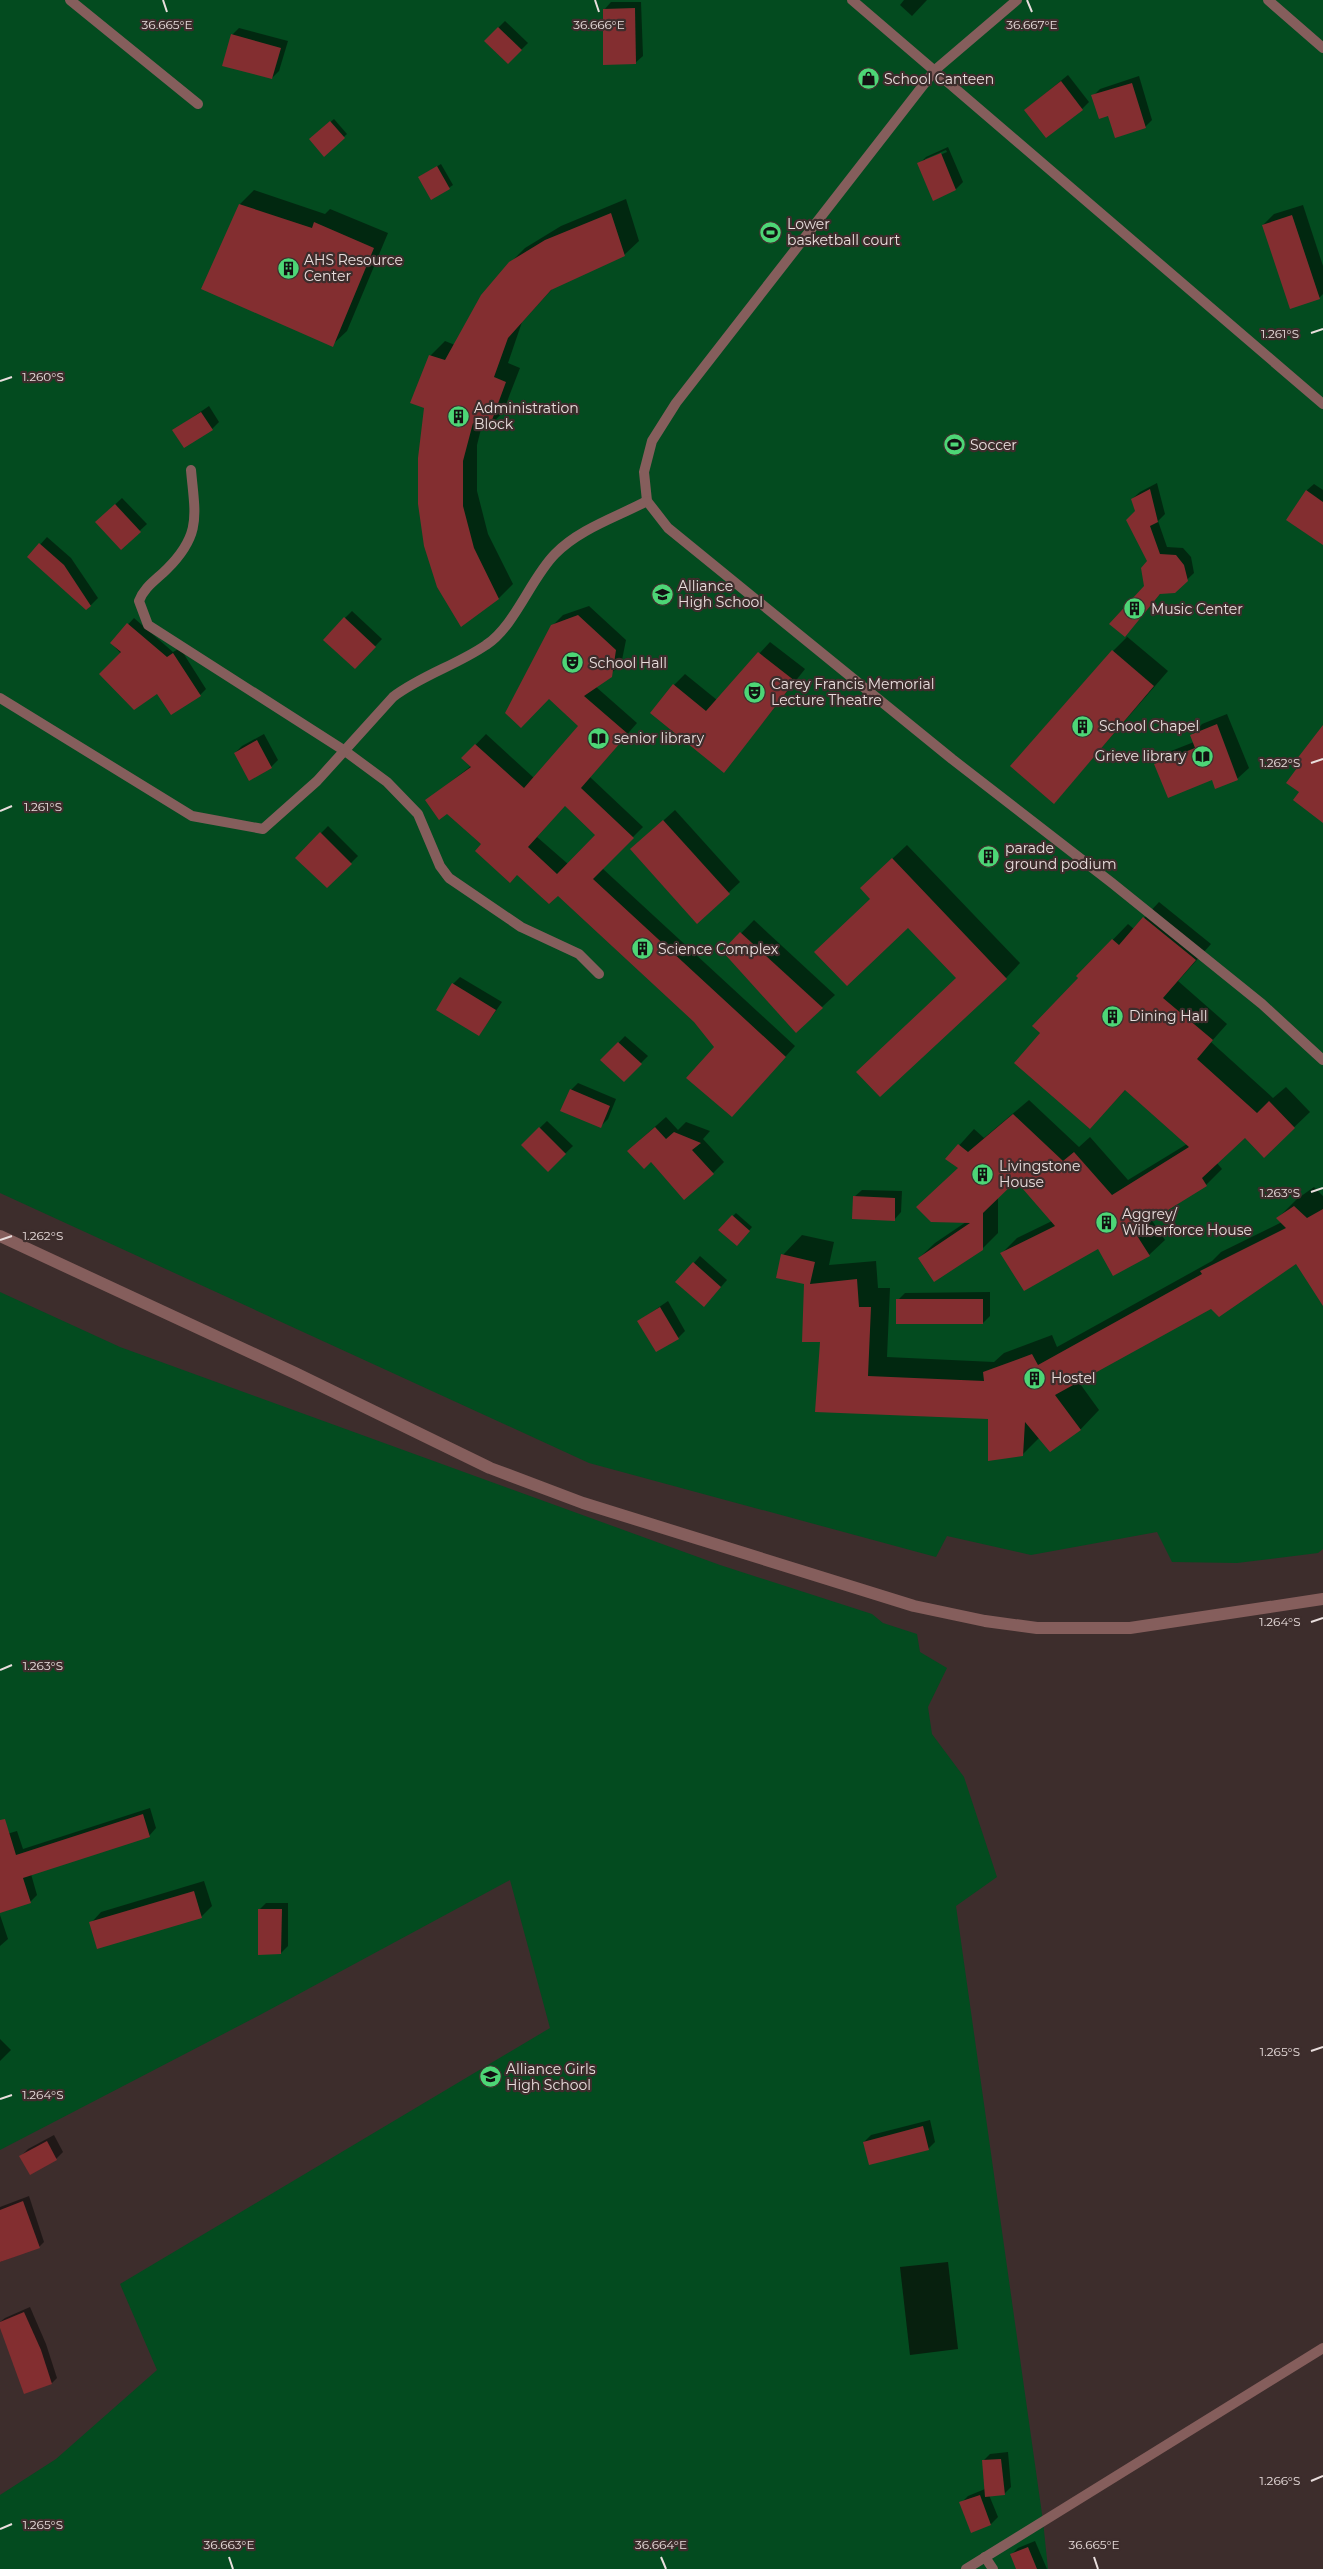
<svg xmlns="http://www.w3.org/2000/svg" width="1323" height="2569" viewBox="0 0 1323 2569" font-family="Montserrat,sans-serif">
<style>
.green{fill:#034b1f}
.water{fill:#07200e}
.shadow{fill:#0007;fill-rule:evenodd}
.building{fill:#832e30;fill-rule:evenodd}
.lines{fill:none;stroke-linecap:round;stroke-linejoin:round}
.service{stroke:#855e5c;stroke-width:10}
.minor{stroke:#855e5c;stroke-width:12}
.ticks{fill:none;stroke:#e9dedd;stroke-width:2}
.labels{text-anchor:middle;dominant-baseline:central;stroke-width:4.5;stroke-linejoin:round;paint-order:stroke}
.poi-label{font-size:14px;fill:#e9dedd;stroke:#3d2d2c;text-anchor:start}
.ticks-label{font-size:12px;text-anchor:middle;fill:#e9dedd;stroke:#3d2d2c;stroke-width:4.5;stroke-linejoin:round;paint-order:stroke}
</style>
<rect width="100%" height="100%" fill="#3d2d2c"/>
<g class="green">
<polygon points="0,0 1323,0 1323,1549 1318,1553 1237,1563 1172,1562 1157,1532 1031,1555 947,1536 936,1557 589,1463 0,1193"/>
<polygon points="0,1292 120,1347 720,1565 872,1614 883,1623 917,1634 920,1652 947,1668 928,1707 932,1734 964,1777 997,1877 956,1906 1043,2521 1048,2569 0,2569 0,2495 56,2459 157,2370 120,2284 550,2028 510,1880 258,2016 0,2150"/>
</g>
<polygon class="water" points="948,2262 958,2349 910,2355 900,2267"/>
<g class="shadow">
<polygon points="904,0 927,0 912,16 900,5"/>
<polygon points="611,2 641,2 643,56 635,63 604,10"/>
<polygon points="505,21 528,43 508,63 485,41"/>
<polygon points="239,28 288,41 279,71 272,78 232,35"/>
<polygon points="1068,75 1089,102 1082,109 1025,110"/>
<polygon points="1139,76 1152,120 1145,127 1109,115 1093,96 1100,89"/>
<polygon points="334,119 347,134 324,155 314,136"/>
<path d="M 948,147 L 963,182 L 956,189 L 934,199 L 919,164 L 926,157 ZM 946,150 L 947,152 L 925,161 L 925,159 Z"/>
<polygon points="441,164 453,185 432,199 419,177"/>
<polygon points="254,190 325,214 330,209 388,233 347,331 332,345 240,204"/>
<polygon points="626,199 639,241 624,255 553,288 522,322 508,363 520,368 503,412 489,427 482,425 477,445 477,491 488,534 513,584 499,598 461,625 430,356 445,341 455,345 510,263 525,248 561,226"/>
<polygon points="1303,205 1323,266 1323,294 1319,298 1263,225 1274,214"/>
<polygon points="209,406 219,422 212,429 174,430"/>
<polygon points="1157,483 1165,514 1158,521 1167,547 1183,548 1191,557 1194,573 1174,592 1161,593 1125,635 1168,671 1057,799 1113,651 1127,637 1111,623 1145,586 1149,561 1132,499 1140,492"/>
<polygon points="1314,484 1323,490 1323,543 1306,491"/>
<polygon points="122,498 147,524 121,548 104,515"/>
<polygon points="47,537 71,558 98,598 87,609 29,557"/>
<path d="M 589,606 L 626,640 L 621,665 L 595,686 L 637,723 L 590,777 L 643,827 L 602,868 L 795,1046 L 732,1116 L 716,1047 L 695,1021 L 558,894 L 483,844 L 447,813 L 426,801 L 471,766 L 463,758 L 486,734 L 534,778 L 580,726 L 552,626 L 563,615 ZM 565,805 L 597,835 L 568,864 L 537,837 Z"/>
<polygon points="352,611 382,639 362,660 345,618"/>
<polygon points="134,618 173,652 180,648 206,689 200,695 157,692 111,643"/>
<polygon points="770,642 805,669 724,771 674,685 685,674 717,700"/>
<polygon points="1227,714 1249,768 1238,778 1216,787 1213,779 1155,764 1166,753 1194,742 1192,735 1202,724"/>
<polygon points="264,734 278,760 271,767 235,753 242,746"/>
<polygon points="675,810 740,882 697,922 643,839"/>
<polygon points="328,826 358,856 327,887 297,858"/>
<polygon points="907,845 1020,963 1006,978 957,977 908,926 871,899 876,874"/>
<polygon points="1159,902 1211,944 1178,981 1227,1024 1211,1042 1273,1098 1286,1087 1310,1112 1264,1156 1245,1136 1217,1163 1222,1169 1206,1185 1151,1219 1165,1240 1149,1255 1099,1248 1002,1253 1017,1238 1052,1221 1016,1179 998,1196 998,1233 982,1249 919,1258 935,1243 966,1222 959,1168 947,1159 974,1129 984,1138 1029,1100 1079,1147 1090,1137 1128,1180 1187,1144 1126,1089 1090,1128 1042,1033 1080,978 1078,976 1128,924 1134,929"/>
<polygon points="754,920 835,995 822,1007 724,951"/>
<polygon points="460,977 502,1002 479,1035 453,984"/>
<polygon points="625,1036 648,1056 624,1080 602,1060"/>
<polygon points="578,1083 616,1099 608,1119 601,1126 571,1090"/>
<polygon points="666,1117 678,1130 686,1122 710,1131 703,1139 724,1162 713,1173 640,1140"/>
<polygon points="547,1121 573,1146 548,1170 522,1145"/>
<polygon points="1314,1187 1323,1196 1323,1290 1296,1262 1078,1381 1099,1410 1080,1430 1040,1437 1022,1455 989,1418 817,1411 822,1341 805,1283 783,1255 802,1235 834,1242 829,1265 876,1261 878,1288 890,1288 887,1357 994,1362 1004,1353 1052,1335 1057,1347 1212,1261 1221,1252 1282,1222 1278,1218 1297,1199"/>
<polygon points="862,1190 902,1191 901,1212 894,1220 854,1197"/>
<polygon points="736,1213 752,1227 740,1241 720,1229"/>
<polygon points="700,1256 727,1280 711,1298 694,1263"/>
<polygon points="990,1292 990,1316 983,1323 898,1300 905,1293"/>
<polygon points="668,1301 685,1331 678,1338 639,1321"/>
<polygon points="150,1808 156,1828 149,1836 31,1874 37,1895 30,1902 0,1911 0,1836 17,1831 23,1849"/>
<polygon points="204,1881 212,1906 201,1917 91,1923 101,1912"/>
<polygon points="266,1903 288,1903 288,1946 281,1953 259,1910"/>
<polygon points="0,1915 8,1939 0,1946"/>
<polygon points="0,2039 11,2050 0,2061"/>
<polygon points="930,2120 935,2142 928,2149 864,2142 871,2135"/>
<polygon points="54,2135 63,2152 56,2159 30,2173 21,2156 28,2149"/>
<polygon points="29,2196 44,2242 39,2247 0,2262 0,2207"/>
<polygon points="30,2307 46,2344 57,2378 52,2383 25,2392 0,2322 5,2318"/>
<polygon points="1008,2452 1011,2487 1004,2494 989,2495 998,2517 991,2524 972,2531 961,2503 968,2496 985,2489 983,2461 990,2454"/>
<polygon points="1035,2541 1047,2569 1017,2569 1011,2555 1018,2548"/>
</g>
<g class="building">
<polygon points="635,8 636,64 603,65 603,9"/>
<polygon points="498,27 522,50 508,64 484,41"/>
<polygon points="231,34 281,48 272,79 222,66"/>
<polygon points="1061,81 1083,110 1046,138 1024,110"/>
<polygon points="1132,83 1146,128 1115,138 1108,116 1099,119 1091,95"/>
<polygon points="330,121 345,138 324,157 309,139"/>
<polygon points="941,153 956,190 933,201 917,163"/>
<polygon points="437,166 450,189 431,200 418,177"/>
<polygon points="239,204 312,228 314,222 374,248 333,347 201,289"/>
<polygon points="611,213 625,256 551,290 508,338 494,377 506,382 489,428 473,423 463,461 463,506 474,548 499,599 461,627 437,587 424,546 418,504 418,458 424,408 410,403 429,355 445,360 481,295 509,262 545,240"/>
<polygon points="1292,215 1320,299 1290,309 1262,225"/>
<polygon points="201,412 213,430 184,448 172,430"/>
<polygon points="1150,489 1158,522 1150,526 1160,554 1176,555 1184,565 1188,581 1175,593 1160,594 1125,637 1109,624 1144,586 1141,568 1147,561 1126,520 1135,511 1131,499"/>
<polygon points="1306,490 1323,502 1323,545 1286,520"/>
<polygon points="115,504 141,532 121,550 95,522"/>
<polygon points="39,543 64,565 91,606 86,610 27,557"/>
<path d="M 578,615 L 616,650 L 612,677 L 584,696 L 628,734 L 581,788 L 634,838 L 593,879 L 786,1057 L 732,1117 L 686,1078 L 714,1047 L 694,1022 L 558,896 L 549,904 L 517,875 L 510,883 L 475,851 L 481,844 L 447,814 L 439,820 L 425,800 L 471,767 L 461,758 L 475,744 L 524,788 L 578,726 L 549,699 L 521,728 L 505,713 L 551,625 ZM 565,806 L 595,835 L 557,874 L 528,847 Z"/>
<polygon points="344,617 376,647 355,669 323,640"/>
<polygon points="127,623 167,657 173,653 201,696 171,715 157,694 134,710 99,674 121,652 110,643"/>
<polygon points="1112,650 1154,686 1054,804 1010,766"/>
<polygon points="758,652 795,681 724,773 650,713 673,684 706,711"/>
<polygon points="1217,724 1238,780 1215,789 1212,780 1168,798 1154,764 1195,748 1190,735"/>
<polygon points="1323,725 1323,823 1293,800 1299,792 1286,783 1297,768 1293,764"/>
<polygon points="257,740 272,768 249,781 234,753"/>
<polygon points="663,820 730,894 697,924 630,849"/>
<polygon points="320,832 352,864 327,888 295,858"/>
<polygon points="892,858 1007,979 880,1097 856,1072 956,978 908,928 847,986 814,952 870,899 860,888"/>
<polygon points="1143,917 1196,960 1163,998 1213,1040 1197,1059 1257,1113 1269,1101 1295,1128 1264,1158 1245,1138 1202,1178 1207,1186 1134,1231 1150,1256 1113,1276 1098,1249 1024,1291 1000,1253 1055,1226 1016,1181 983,1213 983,1250 934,1282 918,1258 970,1223 931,1222 916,1207 958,1168 945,1159 958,1144 968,1152 1013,1114 1063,1161 1074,1152 1112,1195 1189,1147 1125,1090 1090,1129 1014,1063 1040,1033 1032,1026 1078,978 1076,976 1112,939 1119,945"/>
<polygon points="740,932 823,1008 796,1033 722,951"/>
<polygon points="452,983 496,1010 479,1036 436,1010"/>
<polygon points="618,1042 642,1064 624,1082 600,1060"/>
<polygon points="570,1089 610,1106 601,1128 560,1111"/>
<polygon points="539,1127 566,1154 548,1172 521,1145"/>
<polygon points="655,1127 666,1139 674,1132 701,1143 692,1150 714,1174 684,1200 651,1162 644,1169 627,1151"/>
<polygon points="853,1196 895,1198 895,1221 852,1219"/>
<polygon points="1294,1206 1307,1218 1323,1209 1323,1306 1296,1264 1219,1317 1211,1309 1055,1395 1081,1430 1050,1452 1025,1422 1023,1456 988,1461 988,1419 815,1412 820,1342 802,1342 804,1284 776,1278 781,1254 815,1262 810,1284 857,1279 859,1307 871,1307 868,1376 984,1381 983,1372 1032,1354 1038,1365 1202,1274 1200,1271 1286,1228 1276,1218"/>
<polygon points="732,1215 750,1231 737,1246 718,1230"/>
<polygon points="693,1262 721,1287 704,1307 675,1282"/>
<rect x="896" y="1299" width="87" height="25"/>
<polygon points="660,1307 679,1339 656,1352 637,1321"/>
<polygon points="143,1814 150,1837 23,1878 31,1903 0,1913 0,1820 5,1819 16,1855"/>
<polygon points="194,1891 202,1918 97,1949 89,1922"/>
<polygon points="258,1909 282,1909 281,1954 258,1955"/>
<polygon points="923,2126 929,2150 869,2165 863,2142"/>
<polygon points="47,2141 57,2160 30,2175 19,2156"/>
<polygon points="23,2201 40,2248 0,2262 0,2210"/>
<polygon points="24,2312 41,2350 52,2384 24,2394 0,2328 0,2322"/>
<polygon points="1001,2459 1005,2495 985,2497 982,2460"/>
<polygon points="980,2495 991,2525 971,2533 959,2502"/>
<polygon points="1028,2547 1037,2569 1016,2569 1010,2554"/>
</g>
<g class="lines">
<g class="service">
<polyline points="70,0 198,104"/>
<polyline points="852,0 1323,404"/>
<polyline points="1017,0 935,70 676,403 652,441 644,472 647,501 668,528 952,759 1112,883 1262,1004 1323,1060"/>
<polyline points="1268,0 1323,48"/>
<path d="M 191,470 C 195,515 202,534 167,569 C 156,580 144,587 139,601 L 148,625 L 345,751 L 387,782 L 418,814 L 440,866 L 449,878 L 521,927 L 579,954 L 599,974"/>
<path d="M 0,698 L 192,816 L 263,829 L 317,781 L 393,697 C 422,675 457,665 486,645 C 515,626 531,578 555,554 C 579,529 617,517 647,501"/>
<polyline points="985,2557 993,2569"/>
<polyline points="966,2569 1323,2348"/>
</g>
<polyline class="minor" points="0,1236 295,1373 490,1468 583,1503 914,1606 985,1621 1037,1628 1130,1628 1323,1599"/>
</g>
<path class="ticks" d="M 163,0 L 167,12M 595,0 L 599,12M 1027,0 L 1032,12M 1311,333 L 1323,329M 0,381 L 12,377M 1311,763 L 1323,759M 0,811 L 12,806M 1311,1192 L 1323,1188M 0,1240 L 12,1236M 1311,1622 L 1323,1618M 0,1670 L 12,1665M 1311,2051 L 1323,2047M 0,2099 L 12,2095M 1311,2481 L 1323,2476M 0,2529 L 12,2524M 229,2557 L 233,2569M 661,2557 L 666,2569M 1094,2557 L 1098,2569"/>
<defs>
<symbol id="shop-disc" viewBox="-11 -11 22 22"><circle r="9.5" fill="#4dd676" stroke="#3d2d2c"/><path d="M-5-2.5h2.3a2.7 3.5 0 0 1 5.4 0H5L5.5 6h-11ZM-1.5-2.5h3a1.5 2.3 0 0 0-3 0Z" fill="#111"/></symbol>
<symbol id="stadium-disc" viewBox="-11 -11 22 22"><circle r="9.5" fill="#4dd676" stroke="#3d2d2c"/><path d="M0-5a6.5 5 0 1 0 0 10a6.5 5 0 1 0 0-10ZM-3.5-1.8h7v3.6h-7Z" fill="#111"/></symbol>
<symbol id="building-disc" viewBox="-11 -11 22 22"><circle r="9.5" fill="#4dd676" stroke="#3d2d2c"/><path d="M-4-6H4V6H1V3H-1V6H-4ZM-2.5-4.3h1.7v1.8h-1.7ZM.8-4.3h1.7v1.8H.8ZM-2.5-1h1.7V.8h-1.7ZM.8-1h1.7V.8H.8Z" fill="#111"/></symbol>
<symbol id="school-disc" viewBox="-11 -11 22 22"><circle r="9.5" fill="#4dd676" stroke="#3d2d2c"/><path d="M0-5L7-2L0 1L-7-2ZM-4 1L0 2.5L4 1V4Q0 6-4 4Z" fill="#111"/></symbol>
<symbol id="theatre-disc" viewBox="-11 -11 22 22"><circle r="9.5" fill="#4dd676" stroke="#3d2d2c"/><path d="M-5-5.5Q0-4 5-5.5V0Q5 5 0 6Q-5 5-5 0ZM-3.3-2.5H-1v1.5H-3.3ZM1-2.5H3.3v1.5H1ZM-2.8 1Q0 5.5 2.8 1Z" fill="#111"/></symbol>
<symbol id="library-disc" viewBox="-11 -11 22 22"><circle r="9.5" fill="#4dd676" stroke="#3d2d2c"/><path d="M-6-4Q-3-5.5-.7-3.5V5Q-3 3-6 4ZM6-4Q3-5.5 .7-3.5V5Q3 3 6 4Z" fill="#111"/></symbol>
</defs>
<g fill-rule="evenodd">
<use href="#shop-disc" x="856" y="66" width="25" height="25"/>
<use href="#stadium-disc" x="758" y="220" width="25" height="25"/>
<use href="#building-disc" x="276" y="256" width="25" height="25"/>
<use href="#building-disc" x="446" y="404" width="25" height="25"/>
<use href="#stadium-disc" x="942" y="432" width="25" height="25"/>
<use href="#school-disc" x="650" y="582" width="25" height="25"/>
<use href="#building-disc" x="1122" y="596" width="25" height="25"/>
<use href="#theatre-disc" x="560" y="650" width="25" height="25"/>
<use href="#theatre-disc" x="742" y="680" width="25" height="25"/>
<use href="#building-disc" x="1070" y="714" width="25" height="25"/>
<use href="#library-disc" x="586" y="726" width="25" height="25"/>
<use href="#library-disc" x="1190" y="744" width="25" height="25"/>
<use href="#building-disc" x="976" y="844" width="25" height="25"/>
<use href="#building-disc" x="630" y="936" width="25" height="25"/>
<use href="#building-disc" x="1100" y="1004" width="25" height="25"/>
<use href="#building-disc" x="970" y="1162" width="25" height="25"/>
<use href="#building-disc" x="1094" y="1210" width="25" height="25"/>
<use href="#building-disc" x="1022" y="1366" width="25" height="25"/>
<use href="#school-disc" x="478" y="2064" width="25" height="25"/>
</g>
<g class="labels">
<g class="poi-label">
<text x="884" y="79">School Canteen</text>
<text x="787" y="224">Lower<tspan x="787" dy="16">basketball court</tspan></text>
<text x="304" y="260">AHS Resource<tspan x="304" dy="16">Center</tspan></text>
<text x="474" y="408">Administration<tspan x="474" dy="16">Block</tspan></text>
<text x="970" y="445">Soccer</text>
<text x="678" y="586">Alliance<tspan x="678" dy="16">High School</tspan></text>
<text x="1151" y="609">Music Center</text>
<text x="589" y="663">School Hall</text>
<text x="771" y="684">Carey Francis Memorial<tspan x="771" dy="16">Lecture Theatre</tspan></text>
<text x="1099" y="726">School Chapel</text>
<text x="614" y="738">senior library</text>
<text x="1186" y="756" text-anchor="end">Grieve library</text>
<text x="1005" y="848">parade<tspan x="1005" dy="16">ground podium</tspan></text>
<text x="658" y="949">Science Complex</text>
<text x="1129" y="1016">Dining Hall</text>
<text x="999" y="1166">Livingstone<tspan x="999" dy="16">House</tspan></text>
<text x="1122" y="1214">Aggrey/<tspan x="1122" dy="16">Wilberforce House</tspan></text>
<text x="1051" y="1378">Hostel</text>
<text x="506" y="2069">Alliance Girls<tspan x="506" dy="16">High School</tspan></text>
</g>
</g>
<g class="ticks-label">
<text x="599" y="29">36.666°E</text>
<text x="1032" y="29">36.667°E</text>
<text x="167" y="29">36.665°E</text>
<text x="1280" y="338">1.261°S</text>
<text x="43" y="381">1.260°S</text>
<text x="1280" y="767">1.262°S</text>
<text x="43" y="811">1.261°S</text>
<text x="1280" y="1197">1.263°S</text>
<text x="43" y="1240">1.262°S</text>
<text x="1280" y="1626">1.264°S</text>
<text x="43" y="1670">1.263°S</text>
<text x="1280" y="2056">1.265°S</text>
<text x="43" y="2099">1.264°S</text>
<text x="1280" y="2485">1.266°S</text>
<text x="43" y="2529">1.265°S</text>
<text x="229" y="2549">36.663°E</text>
<text x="661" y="2549">36.664°E</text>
<text x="1094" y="2549">36.665°E</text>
</g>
</svg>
